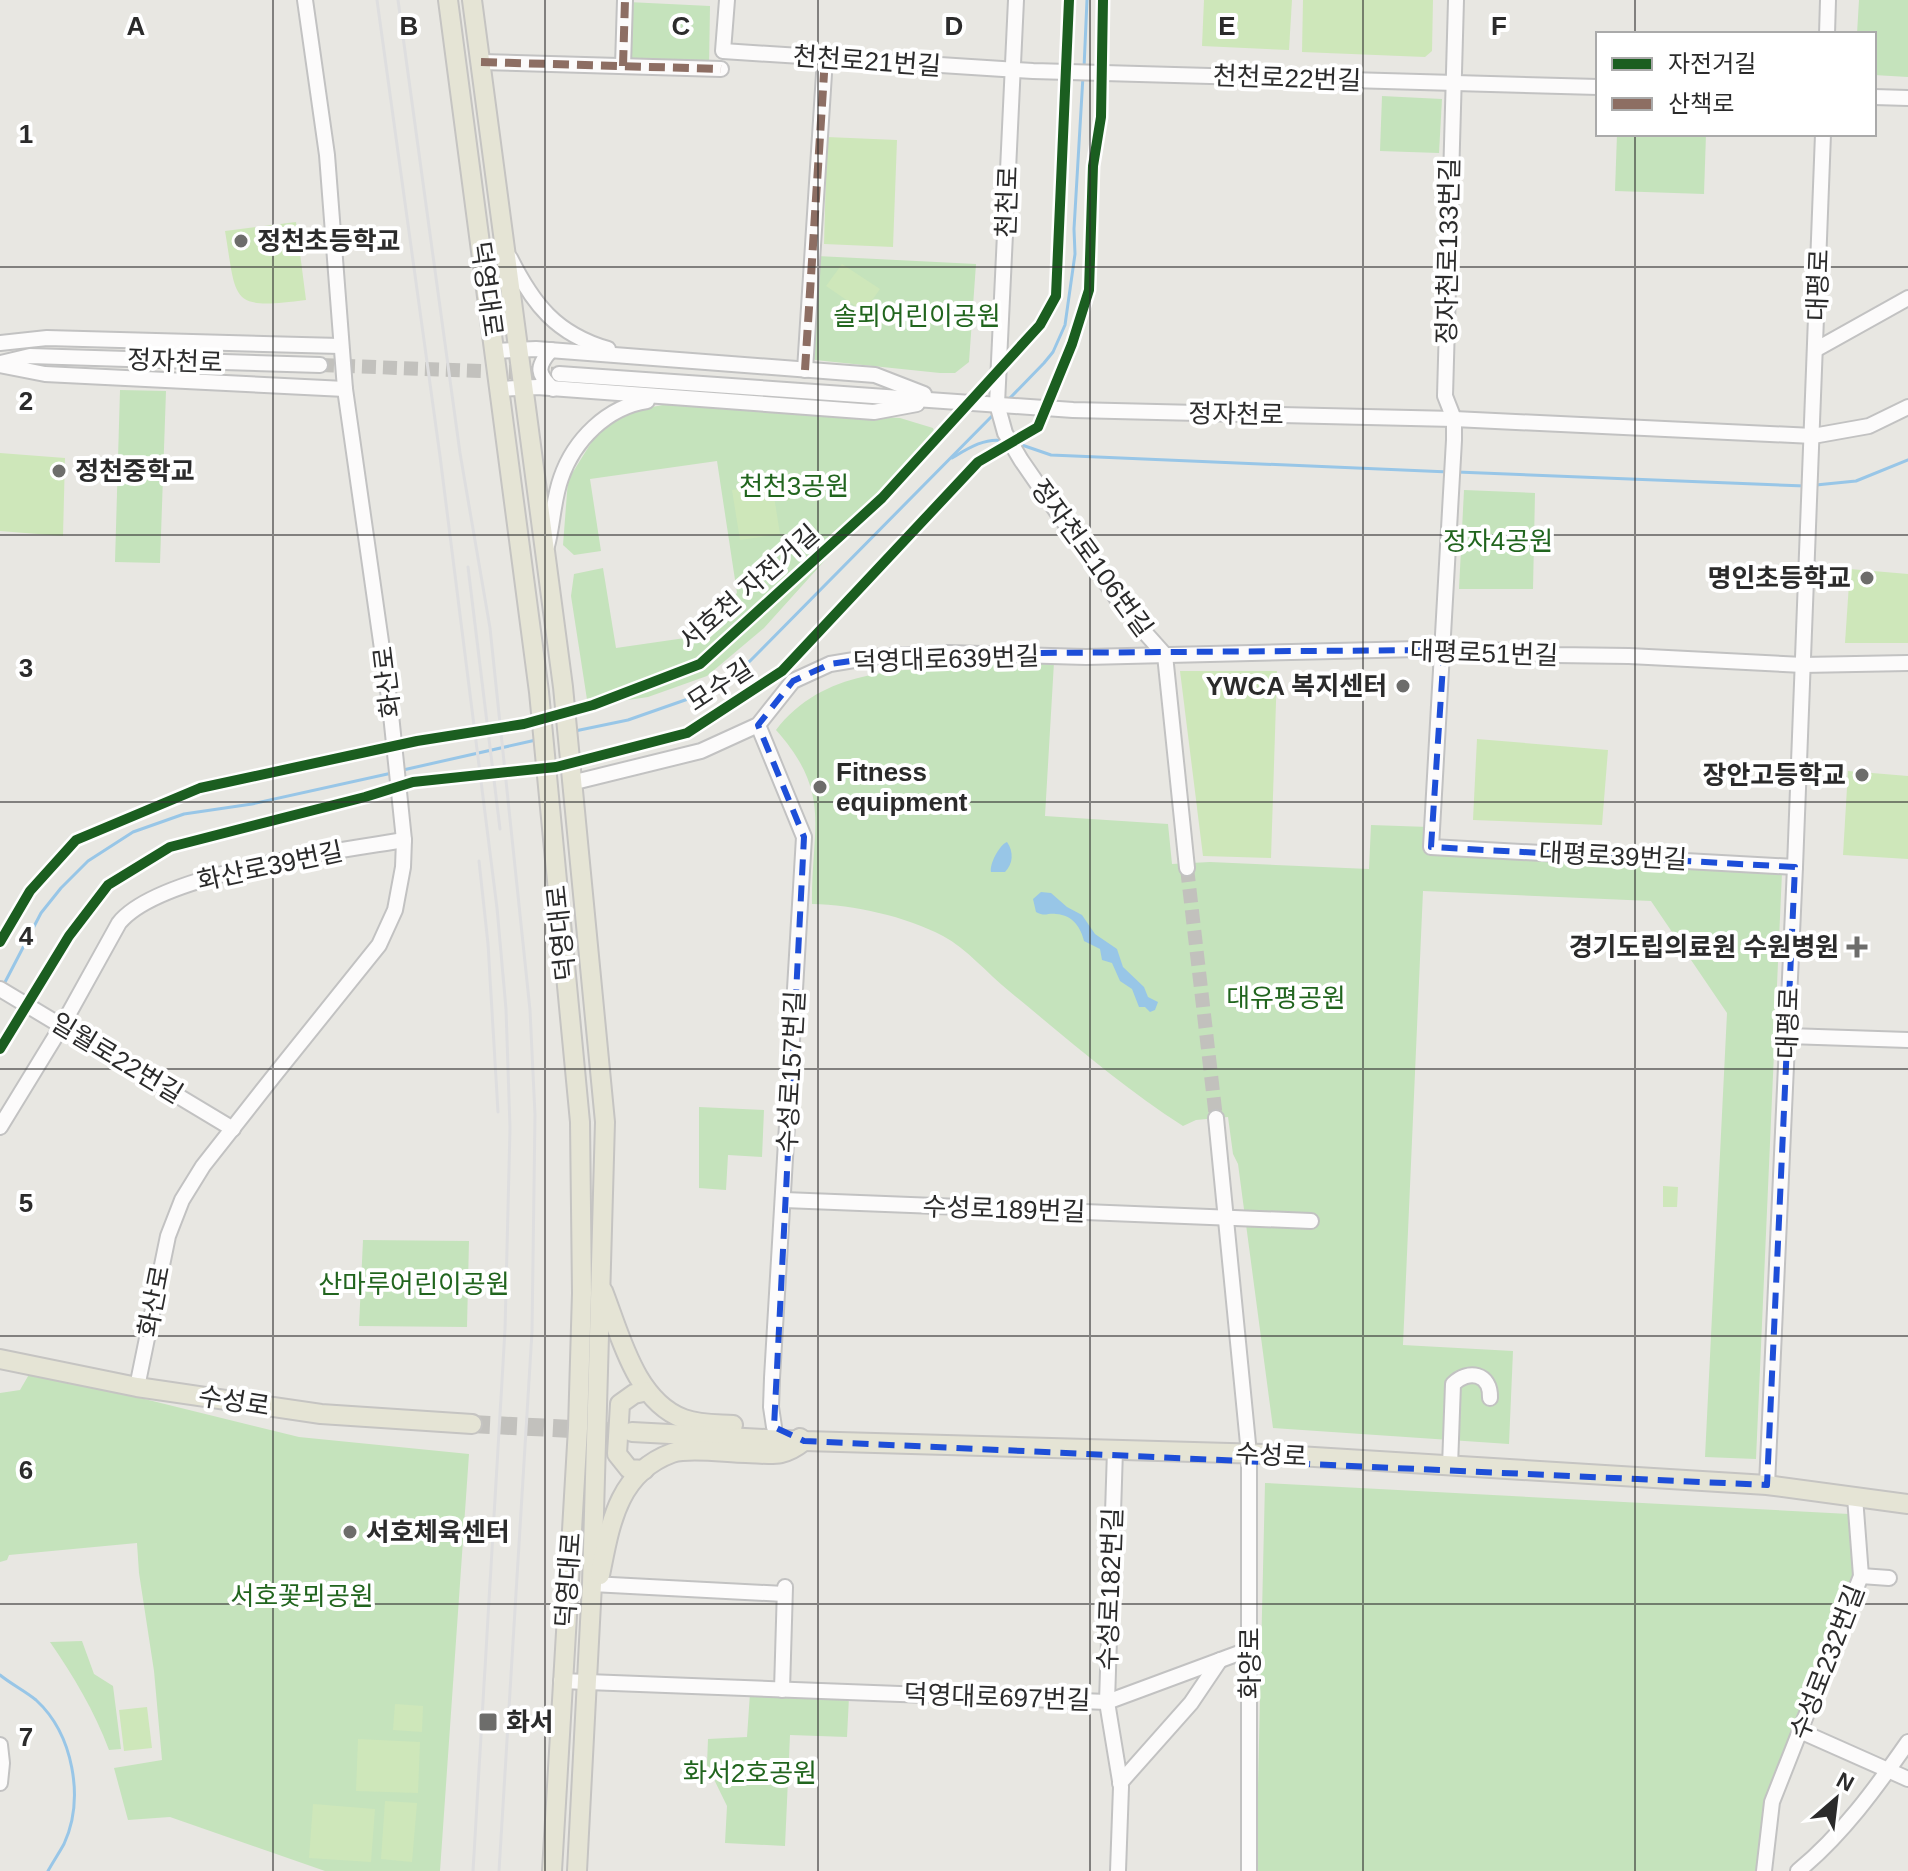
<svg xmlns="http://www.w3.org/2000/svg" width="1908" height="1871" viewBox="0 0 1908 1871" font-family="Arial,'Noto Sans KR',sans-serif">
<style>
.green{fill:#c5e3bc}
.pitch{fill:#cee7ba}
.water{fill:#98c6e7}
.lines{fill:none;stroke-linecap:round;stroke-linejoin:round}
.stream{stroke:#98c6e7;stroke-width:3}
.minor-tunnel{stroke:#c2c1bd;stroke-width:14;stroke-dasharray:14 7;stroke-linecap:butt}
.major-tunnel{stroke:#c2c1bd;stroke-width:18;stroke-dasharray:18 9;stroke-linecap:butt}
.minor-casing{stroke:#c2c2c2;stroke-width:18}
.major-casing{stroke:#c5c4c2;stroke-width:22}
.minor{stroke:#fcfbfb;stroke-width:14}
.major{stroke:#e5e4d5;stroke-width:18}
.rail{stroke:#dededf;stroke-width:3}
.quiet{stroke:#8d6e63;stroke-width:8;stroke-dasharray:16 8;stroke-linecap:butt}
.cycleway-casing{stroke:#fff;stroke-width:15}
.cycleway{stroke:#1b5e20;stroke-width:10}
.marked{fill:none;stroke:#1d4ed8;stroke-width:6;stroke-dasharray:16 10;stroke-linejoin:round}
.grid{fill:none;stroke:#2b2b2b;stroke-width:2;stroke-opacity:0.55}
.poi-dot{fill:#6d6d6b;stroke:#fff;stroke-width:3}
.labels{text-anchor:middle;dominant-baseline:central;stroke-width:8;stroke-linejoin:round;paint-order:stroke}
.street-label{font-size:26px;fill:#2b2b2b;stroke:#fff}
.poi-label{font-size:26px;font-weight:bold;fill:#2b2b2b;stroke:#fff;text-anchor:start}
.park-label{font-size:26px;fill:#21651e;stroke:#fff}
.grid-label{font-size:26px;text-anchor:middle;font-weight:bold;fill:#2b2b2b;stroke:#fff;stroke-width:8;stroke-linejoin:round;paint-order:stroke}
</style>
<rect width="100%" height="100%" fill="#e8e7e2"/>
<g class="green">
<polygon points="1859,0 1908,0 1908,77 1874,75 1874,34 1857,34"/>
<polygon points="628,2 710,6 709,66 625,63"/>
<polygon points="1382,96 1442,99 1439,153 1380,151"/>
<polygon points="1617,134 1706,134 1704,194 1615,191"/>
<polygon points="817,256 976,264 969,362 955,373 940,373 815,360 809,350"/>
<polygon points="120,390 166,391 160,563 115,562"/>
<polygon points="668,404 900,418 933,428 936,437 764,628 707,676 648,697 588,706 571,596 574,574 603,568 616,648 692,637 737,593 717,461 590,479 601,551 574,555 563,545 568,480 599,430 636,410"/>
<polygon points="1464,490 1535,493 1533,589 1459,589"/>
<path d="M 1054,662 L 1045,816 L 1168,824 L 1172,864 L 1210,862 L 1369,869 L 1371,825 L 1429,827 L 1428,849 L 1782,872 L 1756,1459 L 1705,1457 L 1727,1013 L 1651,901 L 1423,891 L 1403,1345 L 1513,1351 L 1509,1444 L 1273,1428 L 1238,1164 L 1233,1154 L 1228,1117 L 1196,1120 L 1183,1126 C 1122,1087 1065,1037 1009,991 C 987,973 967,949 943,936 C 905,916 854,905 812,904 C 811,828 833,794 776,730 C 823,669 898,670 968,666 C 996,665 1025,662 1054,662 Z"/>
<polygon points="699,1107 764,1110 762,1157 728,1155 726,1190 699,1188"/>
<polygon points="363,1240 469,1241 467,1327 359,1326"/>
<polygon points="31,1371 299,1437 469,1454 440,1871 325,1871 170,1817 128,1820 114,1768 162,1760 154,1671 139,1573 137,1543 9,1555 7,1560 0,1562 0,1393 20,1390"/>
<polygon points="1265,1483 1849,1514 1856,1577 1767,1801 1757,1871 1256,1871"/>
<path d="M 82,1641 L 94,1674 L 113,1686 L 121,1749 L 109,1750 C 94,1710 74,1677 50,1642 Z"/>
<polygon points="750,1693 849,1697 847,1737 790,1735 785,1846 725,1843 727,1806 707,1765 708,1739 747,1737"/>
</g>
<g class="pitch">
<polygon points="1204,0 1292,0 1289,50 1202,46"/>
<polygon points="1303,0 1433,0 1432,51 1425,57 1302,52"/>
<polygon points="827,137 897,140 893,247 824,244"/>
<path d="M 296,222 L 306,300 C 229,310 237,302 225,231 Z"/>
<polygon points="842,264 880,289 864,312 826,286"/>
<polygon points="0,453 65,458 63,536 0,531"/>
<polygon points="772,484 780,534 740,540 732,490"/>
<polygon points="1850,569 1908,574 1908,643 1845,643"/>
<polygon points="1180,671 1277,671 1271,858 1203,856"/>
<polygon points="1477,739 1608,750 1602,825 1473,820"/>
<polygon points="1848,771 1908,776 1908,859 1843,855"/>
<polygon points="1663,1186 1678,1187 1677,1207 1663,1207"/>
<polygon points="395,1704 423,1706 422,1732 393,1730"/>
<polygon points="147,1707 152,1748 124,1751 119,1710"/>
<polygon points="358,1739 420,1742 418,1793 356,1791"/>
<polygon points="385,1801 417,1803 412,1862 381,1859"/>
<polygon points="313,1804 375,1809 371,1862 309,1858"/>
</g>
<g class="water">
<path d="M 1007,842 C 1014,852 1013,864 1005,872 L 991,872 C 989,865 999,845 1007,842 Z"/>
<path d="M 1041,892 L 1051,893 L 1067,907 L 1082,915 L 1095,934 L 1117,949 L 1123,967 L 1144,987 L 1148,997 L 1158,1002 L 1155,1010 L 1150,1012 L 1145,1007 L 1139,1007 L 1132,989 L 1120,981 L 1112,963 L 1102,960 L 1100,949 L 1084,941 C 1081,928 1073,915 1056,914 C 1047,913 1045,917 1036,912 L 1033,899 Z"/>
</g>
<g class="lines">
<g class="stream">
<polyline points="1084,68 1087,0"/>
<polyline points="1009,399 1044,363 1053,352 1065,325 1075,254 1074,229 1083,76"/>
<polyline points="1019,444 1051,455 1449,472"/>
<path d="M 952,458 C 967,449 985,437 1004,441"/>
<polyline points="1457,472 1805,486"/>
<polyline points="1816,485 1856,481 1908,460"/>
<polyline points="575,731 628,720 708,692 750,661 995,413"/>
<polyline points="403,770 536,740"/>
<polyline points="3,986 41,913 61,888 88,861 133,832 184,814 252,804 392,773"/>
<path d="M 0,1675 C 11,1684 25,1691 36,1700 C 73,1734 85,1798 64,1844 C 59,1853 53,1862 48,1871"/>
</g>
<g class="minor-tunnel">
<polyline points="320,365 559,374"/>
<polyline points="1187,868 1216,1118"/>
</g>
<polyline class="major-tunnel" points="472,1424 632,1432"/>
<defs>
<g id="minor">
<polyline points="727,0 723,51 1033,71 1598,87"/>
<polyline points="1016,0 997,404 1005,433 1021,460 1124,609 1165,655"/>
<polyline points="1456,0 1445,396 1454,419 1454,440 1431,847 1795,867"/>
<polyline points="1827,34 1828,0"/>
<polyline points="481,62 721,69"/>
<polyline points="623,66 625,0"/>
<polyline points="1874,97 1908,98"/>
<path d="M 510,258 C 533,304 556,334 608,349"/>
<polyline points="0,343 47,338 340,346"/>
<path d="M 551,350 C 536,367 537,374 553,389"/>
<polyline points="1815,350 1908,298"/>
<polyline points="495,351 536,349 875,375 924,394"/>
<polyline points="1,363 30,356 320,365"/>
<polyline points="0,365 45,374 345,389"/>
<polyline points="805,370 825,58"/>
<polyline points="559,374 1073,410 1454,419 1813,436 1869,426 1908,407"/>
<polyline points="499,389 537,387 874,412 917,404"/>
<path d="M 547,546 C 553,524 553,500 561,478 C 574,440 607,407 647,401"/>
<polyline points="1165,655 1187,868"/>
<polyline points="758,725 804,837 772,1378 771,1407 774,1427"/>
<polyline points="571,783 701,751 758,725 793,681 830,664 872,657 947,653 1086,657 1462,648 1555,655 1629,656 1803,665 1908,663"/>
<polyline points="0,989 233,1129"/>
<polyline points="1788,1036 1908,1040"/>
<polyline points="1216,1118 1249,1454 1249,1871"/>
<path d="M 0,1127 L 63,1024 L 119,923 C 159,873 338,851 404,840"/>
<polyline points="784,1200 1311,1221"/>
<polyline points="137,1387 168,1236 182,1200 203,1166 273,1077 379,945 395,910 403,867 404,840 390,705 345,389 327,155 305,0"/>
<polyline points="1115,1450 1107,1702 1121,1787 1118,1871"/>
<path d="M 1450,1466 L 1453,1384 C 1468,1369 1491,1373 1490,1398"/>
<polyline points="1767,1485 1795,867 1823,134"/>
<polyline points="1861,1576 1889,1578"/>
<polyline points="592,1584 784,1594"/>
<polyline points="561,1681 1107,1702 1250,1649"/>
<polyline points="782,1690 785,1587"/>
<polyline points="1800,1731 1908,1779"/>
<polyline points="0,1745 2,1763 0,1783"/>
<polyline points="1120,1783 1191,1703 1220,1660"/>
<polyline points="1764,1871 1772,1802 1861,1576 1855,1497"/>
<path d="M 1798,1871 C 1842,1835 1876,1788 1908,1742"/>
</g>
<g id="major">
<polyline points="448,0 539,692 580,1122 582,1293 578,1428 552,1871"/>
<polyline points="472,0 563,687 605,1122 592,1584 577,1871"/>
<path d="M 603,1291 C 620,1334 635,1401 684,1419 C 700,1425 717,1424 733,1425"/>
<polyline points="0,1359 137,1387 321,1414 472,1424"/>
<polyline points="632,1432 804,1441 1265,1454 1767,1485 1908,1504"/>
<polyline points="644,1470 629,1469 617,1454 620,1404 634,1394 647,1391"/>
<path d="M 600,1575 C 610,1526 617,1473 672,1453 C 689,1447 727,1453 746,1453 C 772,1454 783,1458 804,1441 L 800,1438"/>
</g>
</defs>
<use href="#minor" class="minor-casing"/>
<use href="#major" class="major-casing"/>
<use href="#minor" class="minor"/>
<use href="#major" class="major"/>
<g class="rail">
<polyline points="377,0 440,456 497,908 506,1009 510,1128 505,1330 473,1871"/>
<polyline points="398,0 460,453 490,628 530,1010 535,1115 532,1332 499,1871"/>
<polyline points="468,567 500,829"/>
<polyline points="479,861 488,944 498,1112"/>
</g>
<g class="quiet">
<polyline points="481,62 721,69"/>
<polyline points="623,66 625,0"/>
<polyline points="805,370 825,58"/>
</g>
<defs>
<g id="cycleway">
<polyline points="0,942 30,891 76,840 200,788 417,741 524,724 593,705 700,664 882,498 1040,325 1056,296 1069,0"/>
<polyline points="0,1049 69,936 108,885 170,847 365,797 413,782 556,767 687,733 782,671 978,462 1038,427 1072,344 1089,290 1093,166 1101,117 1103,0"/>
</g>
</defs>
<use href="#cycleway" class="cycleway-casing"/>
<use href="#cycleway" class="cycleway"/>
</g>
<path class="marked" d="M 1444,650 L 1431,847 L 1795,867 L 1767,1485 L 804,1441 L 774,1427 L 804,837 L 758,725 L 793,681 L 830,664 L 899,654 Z"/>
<path class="grid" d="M 273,0 L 273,1871M 545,0 L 545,1871M 818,0 L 818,1871M 1090,0 L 1090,1871M 1363,0 L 1363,1871M 1635,0 L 1635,34M 1635,134 L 1635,1871M 0,267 L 1908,267M 0,535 L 1908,535M 0,802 L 1908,802M 0,1069 L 1908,1069M 0,1336 L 1908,1336M 0,1604 L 1908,1604"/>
<g class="poi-dot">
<circle cx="241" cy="241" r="8"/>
<circle cx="59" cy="471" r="8"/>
<circle cx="1867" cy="578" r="8"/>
<circle cx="1403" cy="686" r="8"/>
<circle cx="1862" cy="775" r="8"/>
<circle cx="820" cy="787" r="8"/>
<path d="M1853 935h8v8h8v8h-8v8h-8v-8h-8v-8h8z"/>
<circle cx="350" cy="1532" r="8"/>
<rect x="478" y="1712" width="20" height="20" rx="4"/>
</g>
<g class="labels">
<g class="street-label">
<text transform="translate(867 61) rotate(4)">천천로21번길</text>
<text transform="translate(1287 78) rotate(2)">천천로22번길</text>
<text transform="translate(1007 202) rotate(-88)">천천로</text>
<text transform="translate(1448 251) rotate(-89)">정자천로133번길</text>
<text transform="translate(1818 285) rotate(-88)">대평로</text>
<text transform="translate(487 289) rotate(82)">덕영대로</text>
<text transform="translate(175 361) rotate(2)">정자천로</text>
<text transform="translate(1236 414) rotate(1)">정자천로</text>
<text transform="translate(1092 558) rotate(54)">정자천로106번길</text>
<text transform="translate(749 587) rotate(-41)">서호천 자전거길</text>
<text transform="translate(1484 653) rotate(2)">대평로51번길</text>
<text transform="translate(946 659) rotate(-2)">덕영대로639번길</text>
<text transform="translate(387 682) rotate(-97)">화산로</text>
<text transform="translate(720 685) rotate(-33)">모수길</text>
<text transform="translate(1613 856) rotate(3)">대평로39번길</text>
<text transform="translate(270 866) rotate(-12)">화산로39번길</text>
<text transform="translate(561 933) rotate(-96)">덕영대로</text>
<text transform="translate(1788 1023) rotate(-88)">대평로</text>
<text transform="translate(117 1058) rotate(31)">일월로22번길</text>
<text transform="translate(791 1072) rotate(-87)">수성로157번길</text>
<text transform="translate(1004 1209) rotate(2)">수성로189번길</text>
<text transform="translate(154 1301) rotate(-79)">화산로</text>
<text transform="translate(234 1401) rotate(9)">수성로</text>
<text transform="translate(1271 1455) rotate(3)">수성로</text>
<text transform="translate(568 1580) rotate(-86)">덕영대로</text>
<text transform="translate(1110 1589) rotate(-88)">수성로182번길</text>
<text transform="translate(1827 1662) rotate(-69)">수성로232번길</text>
<text transform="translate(1250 1663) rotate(-90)">화양로</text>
<text transform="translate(997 1697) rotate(2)">덕영대로697번길</text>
</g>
<g class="poi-label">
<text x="257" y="241">정천초등학교</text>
<text x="75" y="471">정천중학교</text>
<text x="1851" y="578" text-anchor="end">명인초등학교</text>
<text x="1387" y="686" text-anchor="end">YWCA 복지센터</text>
<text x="836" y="772">Fitness<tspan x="836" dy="30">equipment</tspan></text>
<text x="1846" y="775" text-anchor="end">장안고등학교</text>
<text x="1839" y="947" text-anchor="end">경기도립의료원 수원병원</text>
<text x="366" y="1532">서호체육센터</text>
<text x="506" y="1722">화서</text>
</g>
<g class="park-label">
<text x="917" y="316">솔뫼어린이공원</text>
<text x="794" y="486">천천3공원</text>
<text x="1498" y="541">정자4공원</text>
<text x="1286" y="998">대유평공원</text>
<text x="414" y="1284">산마루어린이공원</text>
<text x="302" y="1596">서호꽃뫼공원</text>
<text x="750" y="1773">화서2호공원</text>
</g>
</g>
<g class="grid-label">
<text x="136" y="35">A</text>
<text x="409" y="35">B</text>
<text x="681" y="35">C</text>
<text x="954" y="35">D</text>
<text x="1227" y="35">E</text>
<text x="1499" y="35">F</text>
<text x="26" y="143">1</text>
<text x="26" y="410">2</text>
<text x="26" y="677">3</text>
<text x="26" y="945">4</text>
<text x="26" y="1212">5</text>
<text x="26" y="1479">6</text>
<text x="26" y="1746">7</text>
</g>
<rect x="1596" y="32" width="280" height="104" fill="#ffffff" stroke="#aaaaaa" stroke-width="2"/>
<rect x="1612" y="58" width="40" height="12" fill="#1b5e20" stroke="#aaaaaa" stroke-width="2"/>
<text x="1668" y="72" font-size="24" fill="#2b2b2b">자전거길</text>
<rect x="1612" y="98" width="40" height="12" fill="#8d6e63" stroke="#aaaaaa" stroke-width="2"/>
<text x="1668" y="112" font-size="24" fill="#2b2b2b">산책로</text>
<g transform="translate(1836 1799) rotate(28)" stroke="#ffffff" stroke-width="6" paint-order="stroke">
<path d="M0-6L14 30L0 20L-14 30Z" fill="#2b2b2b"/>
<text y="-12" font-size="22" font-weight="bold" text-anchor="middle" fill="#2b2b2b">N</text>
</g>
</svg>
